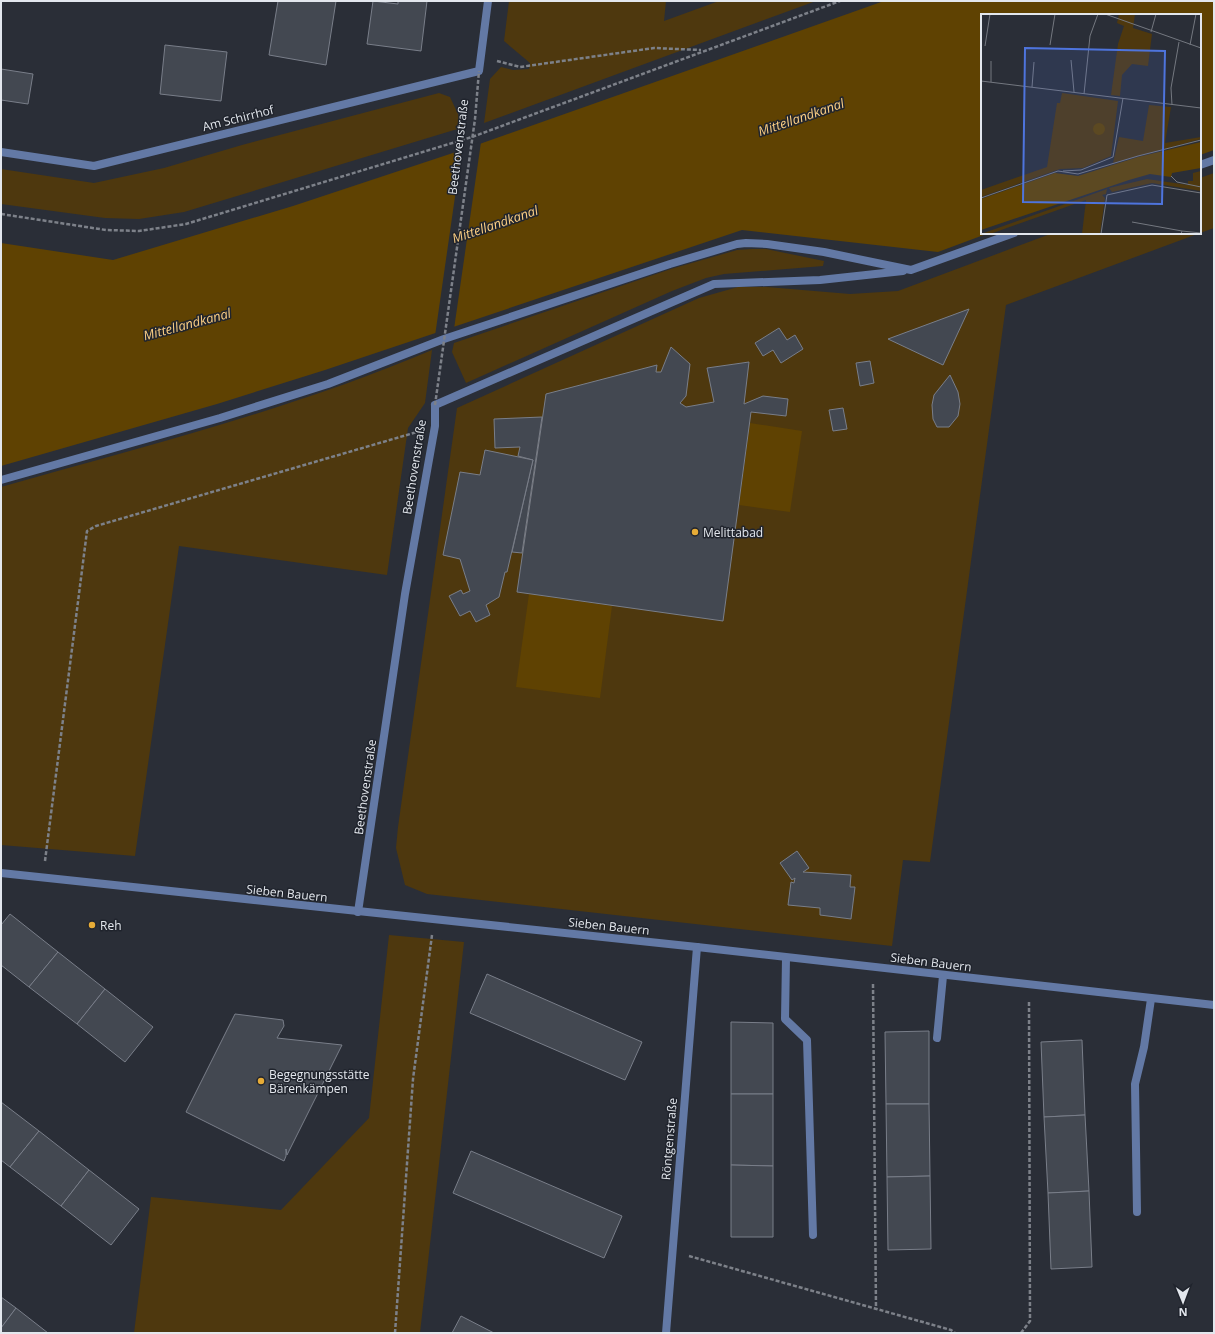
<svg xmlns="http://www.w3.org/2000/svg" width="1215" height="1334" viewBox="0 0 1215 1334" font-family="'Open Sans',sans-serif">
<style>
.green{fill:#4e380e}
.water{fill:#5f4202}
.pier{fill:#2a2e37}
.building{fill:#434851;stroke:#797e89}
.lines{fill:none;stroke-linecap:round;stroke-linejoin:round}
.path{stroke:#7d8189;stroke-width:2.5;stroke-dasharray:4 2;stroke-linecap:butt}
.service{stroke:#6379a5;stroke-width:8}
.minor{stroke:#6379a5;stroke-width:8}
.path-bridge{stroke:#7d8189;stroke-width:2.5;stroke-dasharray:4 2;stroke-linecap:butt}
.poi-dot{fill:#e7ac37;stroke:#20242d;stroke-width:1.5}
.labels{text-anchor:middle;dominant-baseline:central;stroke-width:3;stroke-linejoin:round;paint-order:stroke}
.street-label{font-size:12px;fill:#e3e7ed;stroke:#20242d}
.poi-label{font-size:12px;fill:#e3e7ed;stroke:#20242d;text-anchor:start}
.water-label{font-size:13px;font-style:italic;fill:#fbce83;stroke:#20242d}
.inset-road{fill:none;stroke:#747880;stroke-width:1}
.view{fill:#4e74dd;fill-opacity:0.15;stroke:#4e74dd;stroke-width:2}
.inset-edge{fill:none;stroke:#e3e7ed;stroke-width:2}
</style>
<rect width="100%" height="100%" fill="#2a2e37"/>
<g class="green">
<polygon points="509,1 666,1 664,21 719,1 816,1 484,123 490,79 501,67 513,70 529,69 530,63 504,41"/>
<polygon points="439,93 450,97 464,127 184,212 139,219 105,218 1,204 1,169 94,183 164,168 242,145"/>
<polygon points="1214,173 1214,228 1200,233 1200,178"/>
<polygon points="1053,233 1200,233 1006,305 930,862 903,860 892,946 427,894 405,885 396,848 398,827 457,408 699,298 738,287 767,287 850,294 898,291"/>
<polygon points="752,249 766,249 824,261 823,266 724,274 706,278 672,291 466,383 452,352 454,343 671,269 737,250"/>
<path d="M 432,350 L 425,403 L 408,428 L 387,575 L 179,546 L 135,856 L 1,845 L 1,487 C 146,446 293,409 432,350 Z"/>
<polygon points="389,935 464,942 420,1333 134,1333 151,1197 281,1210 369,1118"/>
</g>
<g class="water">
<polygon points="884,1 1214,1 1214,150 1200,155 1200,15 982,15 982,233 989,233 938,252 742,230 325,370 217,404 1,466 1,243 113,260 293,206 471,147"/>
<polygon points="750,423 802,431 790,512 739,505"/>
<polygon points="529,594 612,606 600,698 516,687"/>
</g>
<polygon class="pier" points="481,142 454,329 435,336 462,148"/>
<g class="building">
<polygon points="278,1 336,1 326,65 269,55"/>
<polygon points="373,1 398,4 398,1 427,1 421,51 367,44"/>
<polygon points="165,45 227,52 221,101 160,94"/>
<polygon points="1,69 33,74 28,104 1,100"/>
<polygon points="969,309 943,365 888,339"/>
<polygon points="779,328 787,340 795,335 803,349 781,363 773,350 763,356 755,343"/>
<polygon points="671,347 690,364 686,396 680,403 686,407 714,402 707,368 749,362 744,404 763,396 788,399 786,416 751,412 723,621 517,592 546,394 657,365 656,372 661,372"/>
<polygon points="870,361 874,383 860,386 856,363"/>
<polygon points="950,375 958,392 960,404 958,416 949,427 937,427 933,419 932,405 934,395"/>
<polygon points="843,408 847,429 833,431 829,410"/>
<polygon points="542,417 522,553 512,552 533,460 518,456 520,447 495,448 494,419"/>
<polygon points="485,450 533,460 507,572 505,572 499,597 486,605 490,615 476,622 470,611 460,616 449,596 461,590 463,594 470,591 460,559 443,555 460,472 480,475"/>
<polygon points="797,851 809,868 803,872 851,875 850,887 855,887 851,919 820,915 820,908 788,905 791,882 794,883 795,878 792,880 780,863"/>
<polygon points="10,914 58,952 29,987 1,965 1,925"/>
<polygon points="58,952 105,989 77,1024 29,987"/>
<polygon points="487,974 642,1042 625,1080 470,1013"/>
<polygon points="105,989 153,1027 125,1062 77,1024"/>
<polygon points="235,1014 283,1020 284,1026 277,1038 342,1045 287,1155 286,1149 286,1156 284,1161 186,1112"/>
<polygon points="731,1022 773,1023 773,1094 731,1094"/>
<polygon points="929,1031 929,1104 886,1104 885,1032"/>
<polygon points="1082,1040 1085,1115 1044,1117 1041,1042"/>
<polygon points="731,1094 773,1094 773,1166 731,1165"/>
<polygon points="1,1102 39,1131 10,1167 1,1160"/>
<polygon points="886,1104 929,1104 930,1176 887,1177"/>
<polygon points="1085,1115 1089,1191 1048,1193 1044,1117"/>
<polygon points="39,1131 89,1170 61,1206 10,1167"/>
<polygon points="471,1151 622,1216 604,1258 453,1193"/>
<polygon points="731,1165 773,1166 773,1237 731,1237"/>
<polygon points="89,1170 139,1209 111,1245 61,1206"/>
<polygon points="930,1176 931,1249 888,1250 887,1177"/>
<polygon points="1089,1191 1092,1267 1051,1269 1048,1193"/>
<polygon points="1,1297 16,1308 1,1328"/>
<polygon points="16,1308 48,1333 1,1333 1,1328"/>
<polygon points="461,1316 494,1333 452,1333"/>
</g>
<g class="lines">
<g class="path">
<polyline points="497,61 520,67 654,48 701,50"/>
<polyline points="1,214 106,230 139,231 186,224 472,137 840,1"/>
<polyline points="45,861 87,531 96,526 417,432"/>
<polyline points="873,984 876,1309"/>
<polyline points="689,1256 951,1330 955,1333"/>
<polyline points="395,1333 413,1079 432,935"/>
<polyline points="1021,1333 1030,1321 1029,1002"/>
</g>
<g class="service">
<polyline points="1200,165 1214,160"/>
<polyline points="435,405 714,284 820,280 903,271"/>
<polyline points="1,480 220,418 328,384 444,339 670,264 737,244 746,243 767,244 824,252 911,270 1014,233"/>
<polyline points="786,958 785,1019 807,1040 813,1235"/>
<polyline points="937,1038 943,976"/>
<polyline points="1137,1212 1135,1084 1144,1047 1151,999"/>
</g>
<g class="minor">
<polyline points="1,152 94,166 479,71 488,1"/>
<polyline points="1,873 697,947 1214,1005"/>
<polyline points="358,912 405,594 435,426 435,405"/>
<polyline points="666,1333 697,947"/>
</g>
<polyline class="path-bridge" points="435,405 475,119 479,71"/>
</g>
<g class="poi-dot">
<circle cx="695" cy="532" r="4"/>
<circle cx="92" cy="925" r="4"/>
<circle cx="261" cy="1081" r="4"/>
</g>
<g class="labels">
<g class="street-label">
<text transform="translate(238 118) rotate(-14)">Am Schirrhof</text>
<text transform="translate(458 147) rotate(-83)">Beethovenstraße</text>
<text transform="translate(414 467) rotate(-81)">Beethovenstraße</text>
<text transform="translate(365 787) rotate(-82)">Beethovenstraße</text>
<text transform="translate(287 893) rotate(6)">Sieben Bauern</text>
<text transform="translate(609 926) rotate(6)">Sieben Bauern</text>
<text transform="translate(931 962) rotate(7)">Sieben Bauern</text>
<text transform="translate(669 1139) rotate(-85)">Röntgenstraße</text>
</g>
<g class="poi-label">
<text x="703" y="532">Melittabad</text>
<text x="100" y="925">Reh</text>
<text x="269" y="1074">Begegnungsstätte<tspan x="269" dy="14">Bärenkämpen</tspan></text>
</g>
<g class="water-label">
<text transform="translate(801 117) rotate(-19)">Mittellandkanal</text>
<text transform="translate(495 224) rotate(-19)">Mittellandkanal</text>
<text transform="translate(187 324) rotate(-15)">Mittellandkanal</text>
</g>
</g>
<g transform="translate(981 14)">
<rect width="220" height="220" fill="#2a2e37"/>
<path d="M 138,0 L 154,0 L 152,14 L 171,20 L 167,52 L 151,50 L 141,61 L 139,82 L 130,81 L 137,30 L 143,12 L 136,9 ZM 81,79 L 137,87 L 130,142 L 102,154 L 79,155 L 0,183 L 0,176 L 66,153 L 76,89 L 79,89 ZM 168,91 L 190,93 L 184,129 L 220,123 L 220,125 L 132,149 L 138,123 L 162,127 ZM 220,157 L 220,177 L 171,169 L 131,178 L 128,174 L 166,165 L 207,171 L 207,167 L 212,167 L 212,159 ZM 126,175 L 125,180 L 121,181 L 124,184 L 119,220 L 101,220 L 105,186 L 9,220 L 0,220 Z" fill="#4e380e"/>
<path d="M112 115a6 6 0 1 1 12 0a6 6 0 1 1-12 0ZM 220,128 L 220,154 L 191,159 L 190,163 L 169,160 L 148,166 L 0,216 L 0,185 L 74,159 L 97,162 L 157,143 Z" fill="#5f4202"/>
<path class="inset-road" d="M 124,0 L 220,34M 170,18 L 175,0M 69,31 L 74,0M 209,31 L 215,0M 4,32 L 9,0M 90,46 L 93,78M 0,67 L 220,94M 10,68 L 10,47M 51,73 L 53,48M 103,80 L 109,22 L 117,0M 191,91 L 190,74 L 198,28M 82,157 L 100,156 L 132,143 L 142,84M 190,162 L 196,168 L 220,173M 0,184 L 77,157 L 97,160 L 157,142 L 220,126M 151,208 L 201,217M 120,220 L 126,181 L 171,171 L 220,179M 200,220 L 201,217 L 220,219"/>
<path class="view" d="M 44,34 L 184,37 L 181,190 L 42,188 Z"/>
<rect width="220" height="220" class="inset-edge"/>
</g>
<rect width="1215" height="1334" fill="none" stroke="#e3e7ed" stroke-width="4"/>
<g transform="translate(1183 1302) rotate(179)" stroke="#20242d" stroke-width="3" paint-order="stroke">
<path d="M0-3L7 15L0 10L-7 15Z" fill="#e3e7ed"/>
<text y="-6" font-size="11" font-weight="bold" text-anchor="middle" fill="#e3e7ed">N</text>
</g>
</svg>
